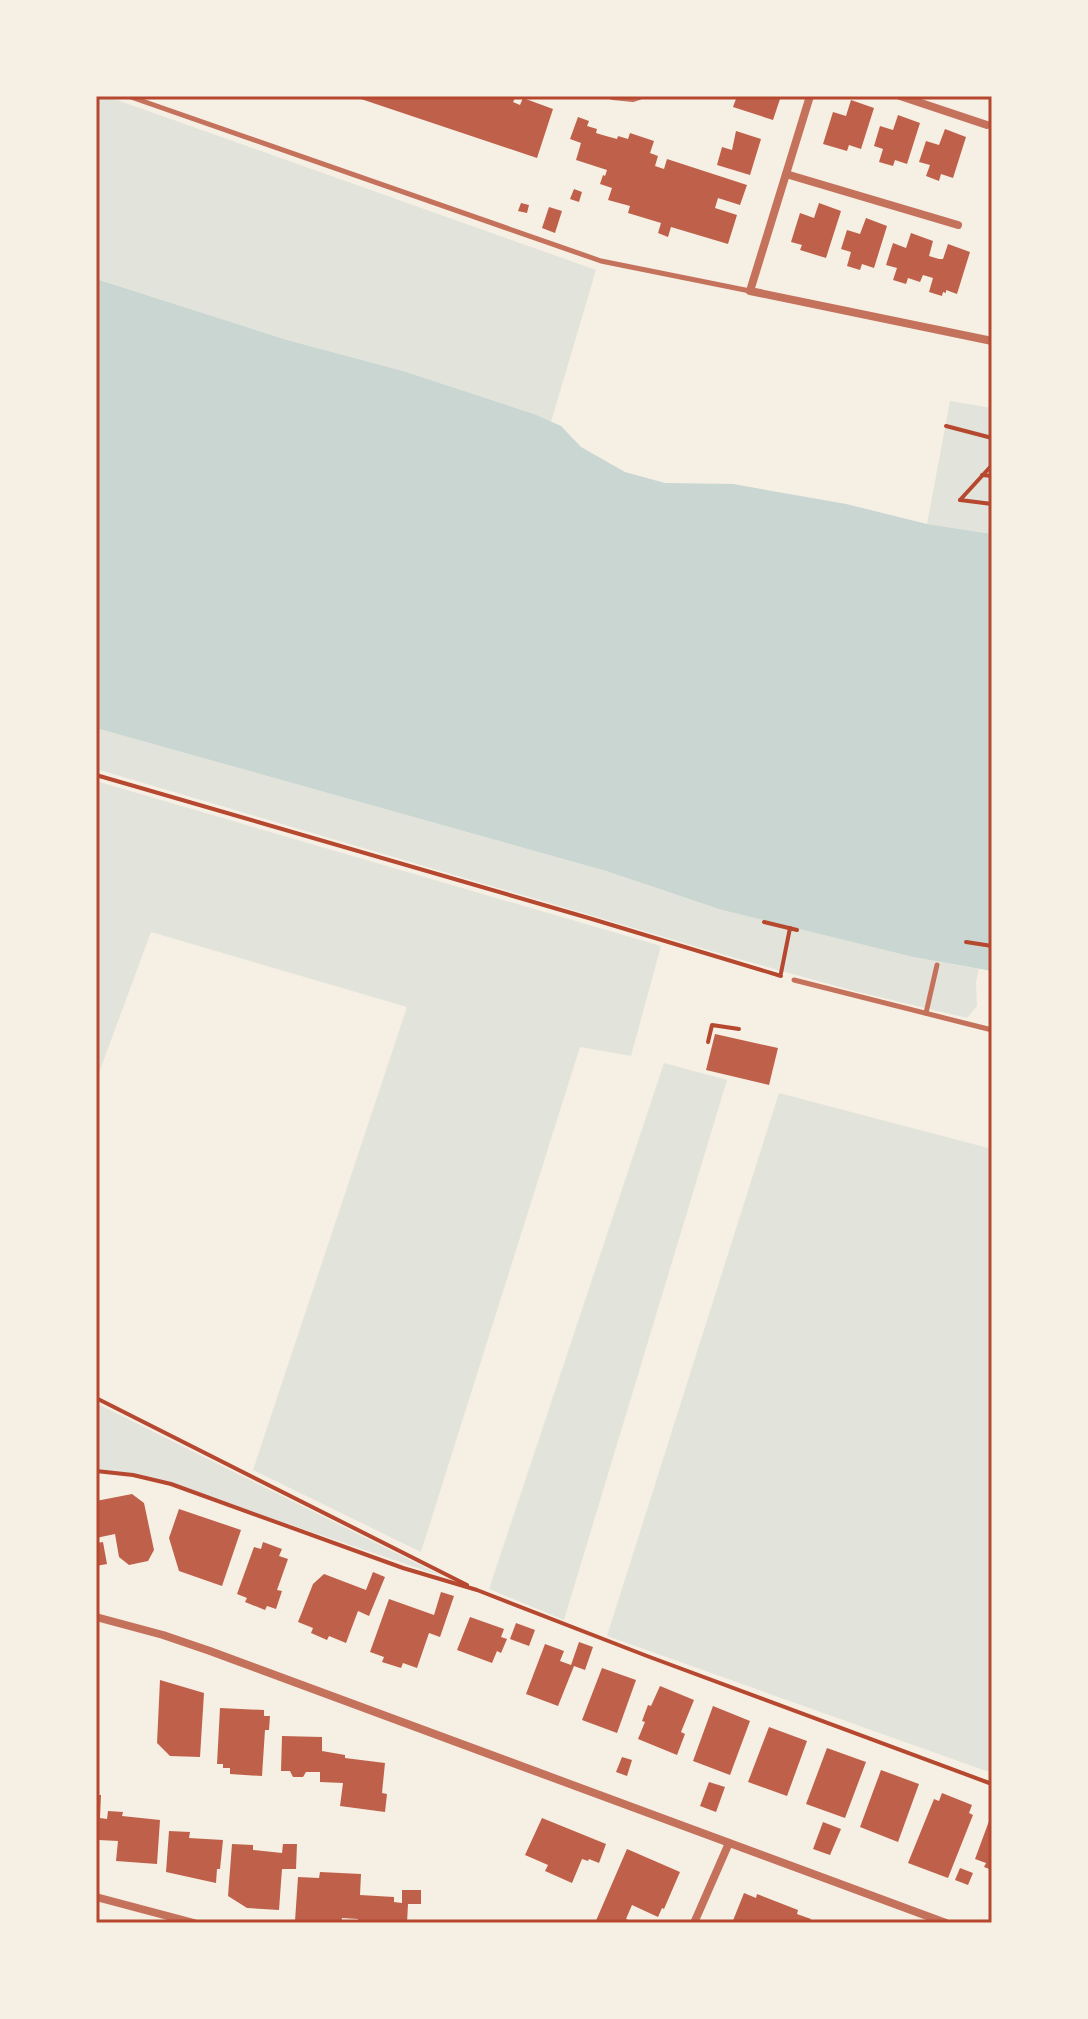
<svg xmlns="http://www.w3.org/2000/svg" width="1088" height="2019" viewBox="0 0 1088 2019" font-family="'Roboto Condensed',sans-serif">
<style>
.green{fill:#e2e4dc}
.water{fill:#c9d6d2}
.building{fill:#bf614a}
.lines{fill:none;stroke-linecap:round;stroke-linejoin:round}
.path{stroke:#b5482f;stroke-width:4}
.service{stroke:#c5725c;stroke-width:5}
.minor{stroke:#c5725c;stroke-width:8}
.neatline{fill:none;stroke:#b5482f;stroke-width:3}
</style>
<rect width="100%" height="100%" fill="#f6efe4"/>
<g class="green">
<polygon points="96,96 106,96 596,270 551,422 534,414 403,371 287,340 96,279"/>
<polygon points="950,401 992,408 992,534 927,524"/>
<polygon points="96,728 606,871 722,910 913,957 979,969 976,982 977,1006 967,1018 854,991 735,958 96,769"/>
<polygon points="96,781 661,946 631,1056 580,1047 421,1552 253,1470 407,1007 151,932 96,1081"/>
<polygon points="664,1063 727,1080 564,1620 489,1589"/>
<polygon points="779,1093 992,1149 992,1773 607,1636"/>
<polygon points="96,1403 444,1577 171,1484 133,1475 96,1471"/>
</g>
<polygon class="water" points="96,279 287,340 403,371 534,414 561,426 581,447 625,472 665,483 733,484 846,504 927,524 992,534 992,971 913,957 722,910 606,871 96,728"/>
<g class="building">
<polygon points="352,96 516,96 513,102 520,105 523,98 553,109 537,158"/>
<polygon points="737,96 781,96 773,120 733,107"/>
<polygon points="851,100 874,108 861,149 849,145 847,151 823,144 833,112 846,116"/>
<polygon points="898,115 920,123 907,164 895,160 893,166 879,162 883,149 874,146 880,126 893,130"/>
<polygon points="578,117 589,121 587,126 597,129 596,133 606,136 617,139 618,136 628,139 630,133 654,141 650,153 658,156 655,166 664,169 667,159 747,185 740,205 718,198 715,208 737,215 728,244 671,227 668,237 658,233 661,223 628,213 630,206 608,200 612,188 600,184 603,175 605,176 607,170 576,160 581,143 570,139"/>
<polygon points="945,129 966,137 953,178 941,174 939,181 926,176 930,165 919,162 926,141 939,145"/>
<polygon points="736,131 761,139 750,175 717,165 722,147 732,150"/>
<polygon points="574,189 582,192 579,202 570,199"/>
<polygon points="521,203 529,205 527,213 518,211"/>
<polygon points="819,203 841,211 826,258 800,250 802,245 791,242 800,213 814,218"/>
<polygon points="549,207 562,211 555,233 542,228"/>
<polygon points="866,218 887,226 874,268 862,264 860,270 847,266 851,252 841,249 847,230 860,234"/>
<polygon points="911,233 933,241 929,256 939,259 943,259 948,244 970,252 957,294 946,290 946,293 943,292 942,296 929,292 933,278 923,275 920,282 908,278 906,284 893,280 897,268 886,265 893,243 906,248"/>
<polygon points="715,1034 778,1048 769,1085 706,1070"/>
<polygon points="132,1494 144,1503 154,1550 148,1561 129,1565 119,1557 115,1534 96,1538 96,1501"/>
<polygon points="179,1509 241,1530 222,1586 179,1571 169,1538"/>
<polygon points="103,1542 107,1564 96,1566 96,1543"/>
<polygon points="263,1542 282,1549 279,1556 288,1559 277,1590 282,1591 276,1609 267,1606 265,1610 245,1602 247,1598 237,1594 254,1547 261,1549"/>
<polygon points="373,1572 385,1577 369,1616 358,1611 346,1643 329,1636 327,1640 311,1633 313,1628 298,1622 313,1584 324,1574 366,1590"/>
<polygon points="441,1592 454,1596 440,1637 429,1633 417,1668 403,1663 401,1668 382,1662 384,1657 370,1652 389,1599 434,1615"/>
<polygon points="470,1617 504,1629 501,1637 507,1639 501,1653 497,1651 492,1663 457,1650"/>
<polygon points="516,1623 535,1630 529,1646 510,1639"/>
<polygon points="579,1642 593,1647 585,1670 574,1666 558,1706 526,1694 545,1644 564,1651 560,1661 571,1665"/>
<polygon points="602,1668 636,1680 617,1733 582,1720"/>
<polygon points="160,1680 204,1693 200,1757 170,1756 157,1743"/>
<polygon points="660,1686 694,1700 681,1732 685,1734 677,1755 638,1739 645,1722 642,1721 648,1705 651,1706"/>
<polygon points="713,1706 750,1721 730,1775 693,1761"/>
<polygon points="220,1708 264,1710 264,1716 270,1716 269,1730 265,1730 262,1776 230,1774 230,1768 223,1768 223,1764 217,1764"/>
<polygon points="769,1727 807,1741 787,1796 748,1782"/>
<polygon points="282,1736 322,1737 322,1751 345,1755 345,1758 385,1763 382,1793 387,1794 385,1812 340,1806 343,1783 320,1782 320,1772 306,1772 303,1777 293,1777 290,1771 281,1771"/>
<polygon points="827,1748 866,1762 845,1818 806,1804"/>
<polygon points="622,1757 632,1760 627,1776 616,1772"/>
<polygon points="881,1770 919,1784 898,1842 860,1827"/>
<polygon points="709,1782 725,1787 716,1812 700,1806"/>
<polygon points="942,1793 972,1805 969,1813 973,1815 948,1878 908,1863 934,1799 939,1801"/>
<polygon points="96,1795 101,1795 100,1818 107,1819 108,1811 123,1812 122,1816 160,1820 157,1864 116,1861 118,1841 99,1840 98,1856 96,1856"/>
<polygon points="992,1813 992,1870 984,1867 986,1863 975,1859"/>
<polygon points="542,1818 606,1844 599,1863 589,1859 588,1861 582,1859 572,1883 545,1871 548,1865 525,1855"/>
<polygon points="823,1822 841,1829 830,1855 813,1849"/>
<polygon points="169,1831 190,1832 189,1838 223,1840 220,1869 217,1869 216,1883 166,1872"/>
<polygon points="232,1844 253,1845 253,1850 282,1853 283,1844 297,1844 296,1869 282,1869 279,1910 247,1908 228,1896"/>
<polygon points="627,1849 680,1872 664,1909 662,1908 658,1917 632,1905 626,1919 636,1923 595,1923"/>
<polygon points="960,1868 973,1873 968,1885 955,1880"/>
<polygon points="320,1872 361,1874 360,1895 394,1897 394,1902 402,1903 402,1890 421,1890 421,1904 408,1904 407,1923 358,1923 358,1919 342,1918 341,1923 295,1921 298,1877 319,1878"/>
<polygon points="744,1893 756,1898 757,1894 798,1910 797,1914 811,1919 809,1923 732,1923"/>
</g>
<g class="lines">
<g class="path">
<polyline points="946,426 992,438"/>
<polyline points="982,475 992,476"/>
<polyline points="960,500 992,465"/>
<polyline points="960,500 992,504"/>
<polyline points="96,775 592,919 781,976"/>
<polyline points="764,922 797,930"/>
<polyline points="966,942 992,946"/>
<polyline points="781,973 790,928"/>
<polyline points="708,1042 712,1025 739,1029"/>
<polyline points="96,1398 467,1585"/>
<polyline points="96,1471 133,1475 171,1484 403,1568 477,1590 647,1656 992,1784"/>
</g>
<g class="service">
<polyline points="128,96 601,261 750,291"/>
<polyline points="794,980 992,1030"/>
<polyline points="926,1013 937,965"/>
</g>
<g class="minor">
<polyline points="613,96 633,98 639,96"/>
<polyline points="810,96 750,291 992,341"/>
<polyline points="900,96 987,125"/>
<polyline points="786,174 958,225"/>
<polyline points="96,1617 163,1635 210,1651 946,1923"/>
<polyline points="96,1897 194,1923"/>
<polyline points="694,1923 729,1843"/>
</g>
</g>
<rect width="1088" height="2019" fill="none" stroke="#f6efe4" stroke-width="196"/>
<rect x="98" y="98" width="892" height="1823" class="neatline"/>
</svg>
